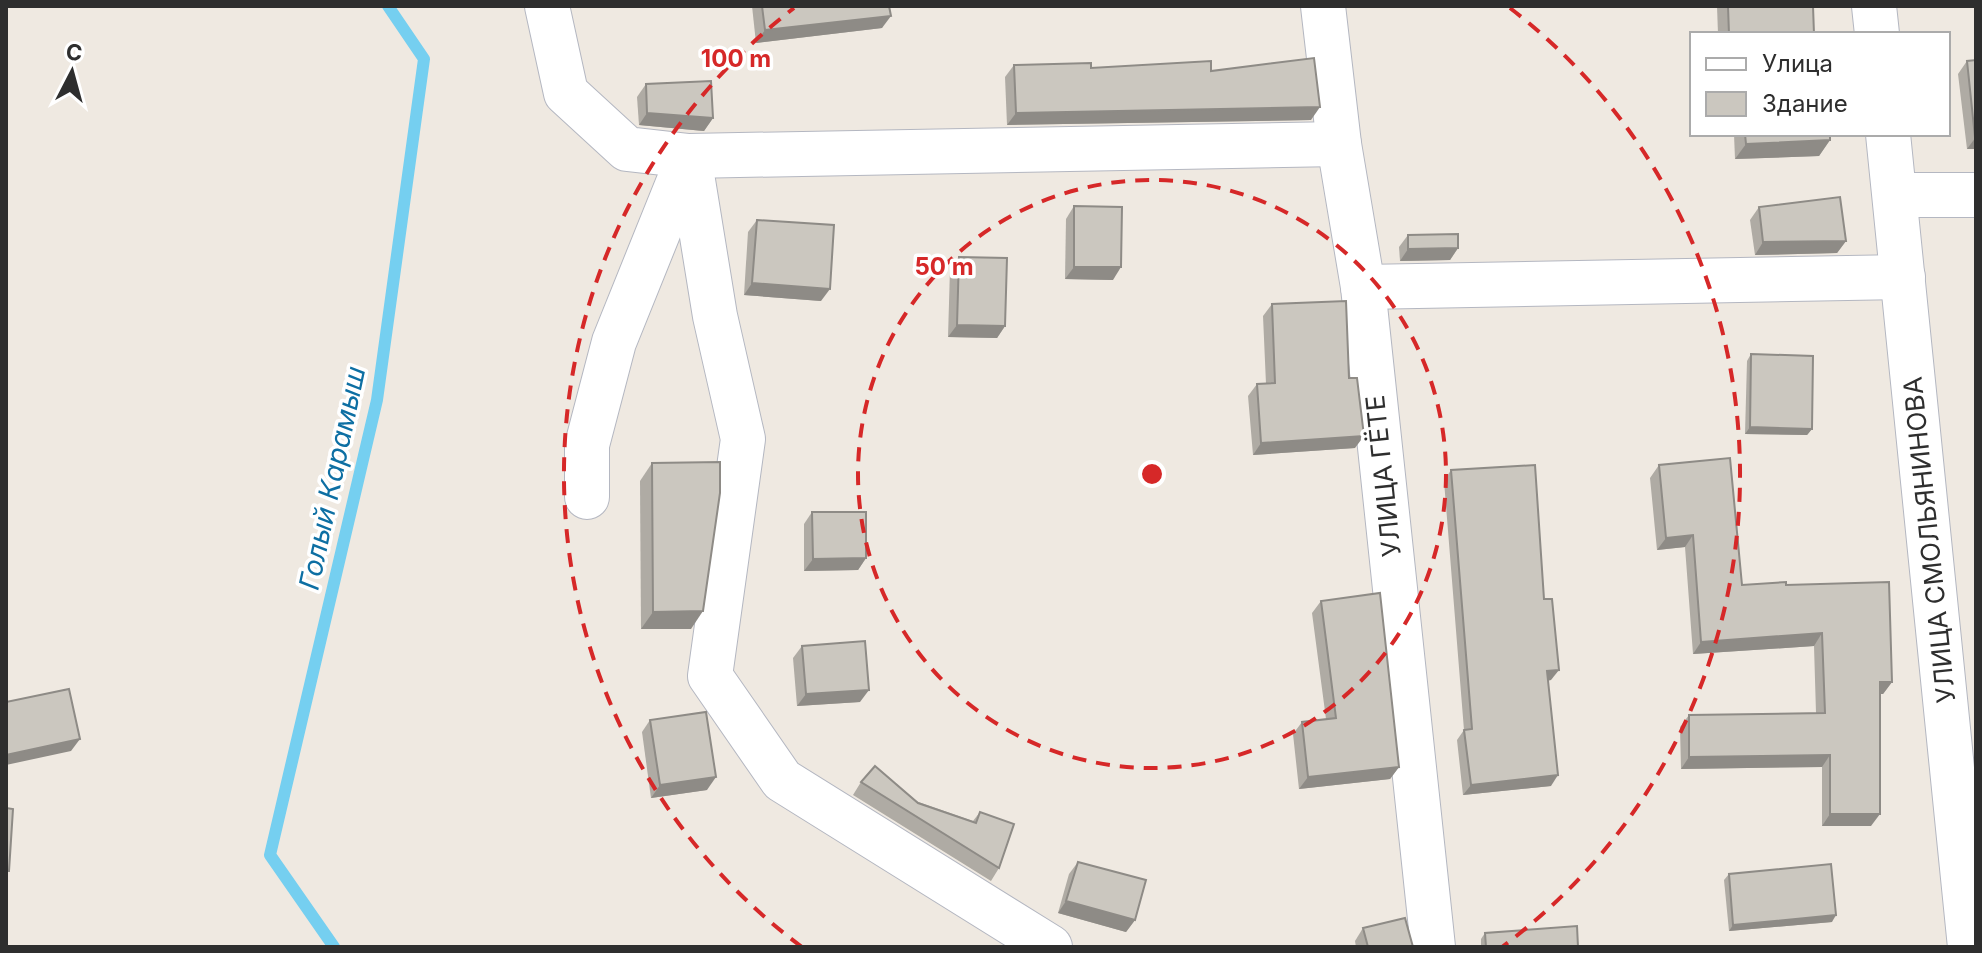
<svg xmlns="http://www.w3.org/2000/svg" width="1982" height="953" viewBox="0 0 1982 953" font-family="Inter,sans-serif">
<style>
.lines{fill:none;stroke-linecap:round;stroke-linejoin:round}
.stream{stroke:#75cff0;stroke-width:12}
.minor-casing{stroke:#b4b7c1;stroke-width:46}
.minor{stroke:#fff;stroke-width:44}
.wall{fill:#afaba4}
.shaded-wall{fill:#8e8b86}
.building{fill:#cbc7bf;stroke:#8e8b86;stroke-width:2}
.ring{fill:none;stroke:#d62828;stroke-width:4;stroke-dasharray:14 10}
.labels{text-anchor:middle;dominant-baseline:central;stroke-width:7;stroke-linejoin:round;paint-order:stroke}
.street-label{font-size:26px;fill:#2e2e2e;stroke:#fff}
.water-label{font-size:28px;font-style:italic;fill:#0d6fa3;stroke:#fff}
.centre{fill:#d62828;stroke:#fff;stroke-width:4}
.ring-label{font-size:24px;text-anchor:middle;font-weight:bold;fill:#d62828;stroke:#fff;stroke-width:7;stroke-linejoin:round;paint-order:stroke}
</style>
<rect width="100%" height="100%" fill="#efe9e1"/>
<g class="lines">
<polyline class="stream" points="334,947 270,855 377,400 424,59 388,6"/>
<defs>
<g id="minor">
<polyline points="547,6 566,93 627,149 689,156 1339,144"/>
<polyline points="1323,6 1339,144 1363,287 1433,947"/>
<polyline points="1874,6 1877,34"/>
<polyline points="1888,134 1970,947"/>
<polyline points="689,156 715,316 743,439 710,676 782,780 1050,947"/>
<polyline points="1895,195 1976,195"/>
<polyline points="1363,287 1903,277"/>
<polyline points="587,497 587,445 614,342 689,156"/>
</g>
</defs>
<use href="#minor" class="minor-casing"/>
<use href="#minor" class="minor"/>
</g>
<g class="wall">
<polygon points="752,6 889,6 882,28 756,43"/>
<polygon points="1717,6 1813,6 1814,34 1718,34"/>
<polygon points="1976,60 1976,170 1975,170 1974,149 1967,149 1958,74 1967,61"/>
<polygon points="1014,65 1211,71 1311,120 1007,125 1005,77"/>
<polygon points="646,84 713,118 704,131 639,125 637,97"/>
<polygon points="1734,134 1830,134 1830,140 1819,156 1735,159"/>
<polygon points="1074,206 1113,280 1065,279 1066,219"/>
<polygon points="1759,207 1846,241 1837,253 1755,255 1750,220"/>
<polygon points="757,220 821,301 744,295 748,232"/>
<polygon points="1408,235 1458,248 1450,260 1400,261 1399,247"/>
<polygon points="959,257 1005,326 997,338 948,337 950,269"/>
<polygon points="1272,304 1349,378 1355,448 1253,455 1248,396 1257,384 1266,384 1263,316"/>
<polygon points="1751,354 1812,429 1807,435 1745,434 1747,361"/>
<polygon points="652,463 691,629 641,629 640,481"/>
<polygon points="1659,465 1742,585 1786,585 1892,682 1883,694 1880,694 1871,826 1822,826 1822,767 1681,769 1680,727 1689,715 1816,713 1814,646 1693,654 1685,547 1657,550 1650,478"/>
<polygon points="1451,470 1544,599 1551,680 1548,681 1551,786 1463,795 1457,740 1464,730 1444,481"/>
<polygon points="812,512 866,558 858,570 804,571 804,524"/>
<polygon points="1321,601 1399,767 1390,779 1299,789 1293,734 1302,722 1326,719 1312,613"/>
<polygon points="802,646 860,702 797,706 793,658"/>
<polygon points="650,720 707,790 651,798 642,732"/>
<polygon points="861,782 973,821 980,812 999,868 991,881 853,795"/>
<polygon points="1078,862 1135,920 1126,932 1058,913 1069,874"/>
<polygon points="1729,874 1832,922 1729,931 1724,880"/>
<polygon points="1363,928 1413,947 1356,947 1355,941"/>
<polygon points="1485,933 1578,947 1481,947 1481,939"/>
</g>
<g class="shaded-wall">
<polygon points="891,16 882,28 756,43 765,30"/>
<polygon points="1320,107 1311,120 1007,125 1016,113"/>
<polygon points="647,113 713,118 704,131 639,125"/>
<polygon points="1976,137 1976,146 1974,149 1967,149"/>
<polygon points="1830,140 1819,156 1735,159 1746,144"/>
<polygon points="1846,241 1837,253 1755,255 1763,242"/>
<polygon points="1458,248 1450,260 1400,261 1408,249"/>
<polygon points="1074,267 1121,267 1113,280 1065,279"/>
<polygon points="752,283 830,289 821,301 744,295"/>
<polygon points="957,325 1005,326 997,338 948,337"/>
<polygon points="1750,427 1812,429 1807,435 1745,434"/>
<polygon points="1364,436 1355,448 1253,455 1261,443"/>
<polygon points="1693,535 1685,547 1657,550 1666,538"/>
<polygon points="866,558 858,570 804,571 813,559"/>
<polygon points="703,611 691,629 641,629 653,612"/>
<polygon points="1822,633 1814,646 1693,654 1701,642"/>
<polygon points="1559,670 1551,680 1539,681 1547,671"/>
<polygon points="1880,682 1892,682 1883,694 1871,694"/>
<polygon points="869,690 860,702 797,706 806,694"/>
<polygon points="80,739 71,751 6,765 6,755"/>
<polygon points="1830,755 1822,767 1681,769 1689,757"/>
<polygon points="1399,767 1390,779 1299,789 1308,777"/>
<polygon points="1558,775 1551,786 1463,795 1471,785"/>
<polygon points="716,777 707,790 651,798 660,785"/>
<polygon points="1830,814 1880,814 1871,826 1822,826"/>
<polygon points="1066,901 1135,920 1126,932 1058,913"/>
<polygon points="1836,915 1832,922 1729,931 1733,925"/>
</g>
<g class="building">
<polygon points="762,6 889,6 891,16 765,30"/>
<polygon points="1728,6 1813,6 1814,34 1729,34"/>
<polygon points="1314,58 1320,107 1016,113 1014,65 1091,63 1091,68 1211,61 1211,71"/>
<polygon points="1976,60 1976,137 1975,137 1967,61"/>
<polygon points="711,81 713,118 647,113 646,84"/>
<polygon points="1745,134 1830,134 1830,140 1746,144"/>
<polygon points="1840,197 1846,241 1763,242 1759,207"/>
<polygon points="1074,206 1122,207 1121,267 1074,267"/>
<polygon points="757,220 834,225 830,289 752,283"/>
<polygon points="1458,234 1458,248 1408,249 1408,235"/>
<polygon points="959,257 1007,258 1005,326 957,325"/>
<polygon points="1346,301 1349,378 1357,378 1364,436 1261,443 1257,384 1275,383 1272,304"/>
<polygon points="1751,354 1813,356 1812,429 1750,427"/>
<polygon points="1730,458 1742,585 1786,582 1786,585 1889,582 1892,682 1880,682 1880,814 1830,814 1830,755 1689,757 1689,715 1825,713 1822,633 1701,642 1693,535 1666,538 1659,465"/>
<polygon points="720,462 720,493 703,611 653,612 652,463"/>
<polygon points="1535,465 1544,599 1552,599 1559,670 1547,671 1558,775 1471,785 1464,730 1472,729 1451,470"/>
<polygon points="812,512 866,512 866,558 813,559"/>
<polygon points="1380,593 1399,767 1308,777 1302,722 1336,718 1321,601"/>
<polygon points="865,641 869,690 806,694 802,646"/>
<polygon points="69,689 80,739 6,755 6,702"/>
<polygon points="706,712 716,777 660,785 650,720"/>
<polygon points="875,766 918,803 976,823 980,812 1014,824 999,868 861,782"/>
<polygon points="6,808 13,809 9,871 6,871"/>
<polygon points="1078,862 1146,880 1135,920 1066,901"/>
<polygon points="1831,864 1836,915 1733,925 1729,874"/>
<polygon points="1405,918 1413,947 1368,947 1363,928"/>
<polygon points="1577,926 1578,947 1486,947 1485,933"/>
</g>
<g class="ring">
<circle cx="1152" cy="474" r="294"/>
<path d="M802 947A588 588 0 0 1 794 8M1510 8A588 588 0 0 1 1502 947"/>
</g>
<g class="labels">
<g class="street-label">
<text transform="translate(1383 476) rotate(-96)">УЛИЦА ГЁТЕ</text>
<text transform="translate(1929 540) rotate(-96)">УЛИЦА СМОЛЬЯНИНОВА</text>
</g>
<g class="water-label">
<text transform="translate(332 478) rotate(-78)">Голый Карамыш</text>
</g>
</g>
<circle cx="1152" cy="474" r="12" class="centre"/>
<g class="ring-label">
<text x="736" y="67">100 m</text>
<text x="944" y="275">50 m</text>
</g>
<rect width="1982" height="953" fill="none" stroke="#2e2e2e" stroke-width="16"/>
<rect x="1690" y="32" width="260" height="104" fill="#ffffff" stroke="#ababab" stroke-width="2"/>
<rect x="1706" y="58" width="40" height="12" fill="#ffffff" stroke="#ababab" stroke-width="2"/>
<text x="1762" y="72" font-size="24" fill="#2e2e2e">Улица</text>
<rect x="1706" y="92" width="40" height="24" fill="#cbc7bf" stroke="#ababab" stroke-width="2"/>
<text x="1762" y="112" font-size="24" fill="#2e2e2e">Здание</text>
<g transform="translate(72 72) rotate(6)" stroke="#ffffff" stroke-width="6" paint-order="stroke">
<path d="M0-6L14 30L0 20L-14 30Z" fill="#2e2e2e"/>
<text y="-12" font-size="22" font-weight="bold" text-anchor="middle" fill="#2e2e2e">С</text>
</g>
</svg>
